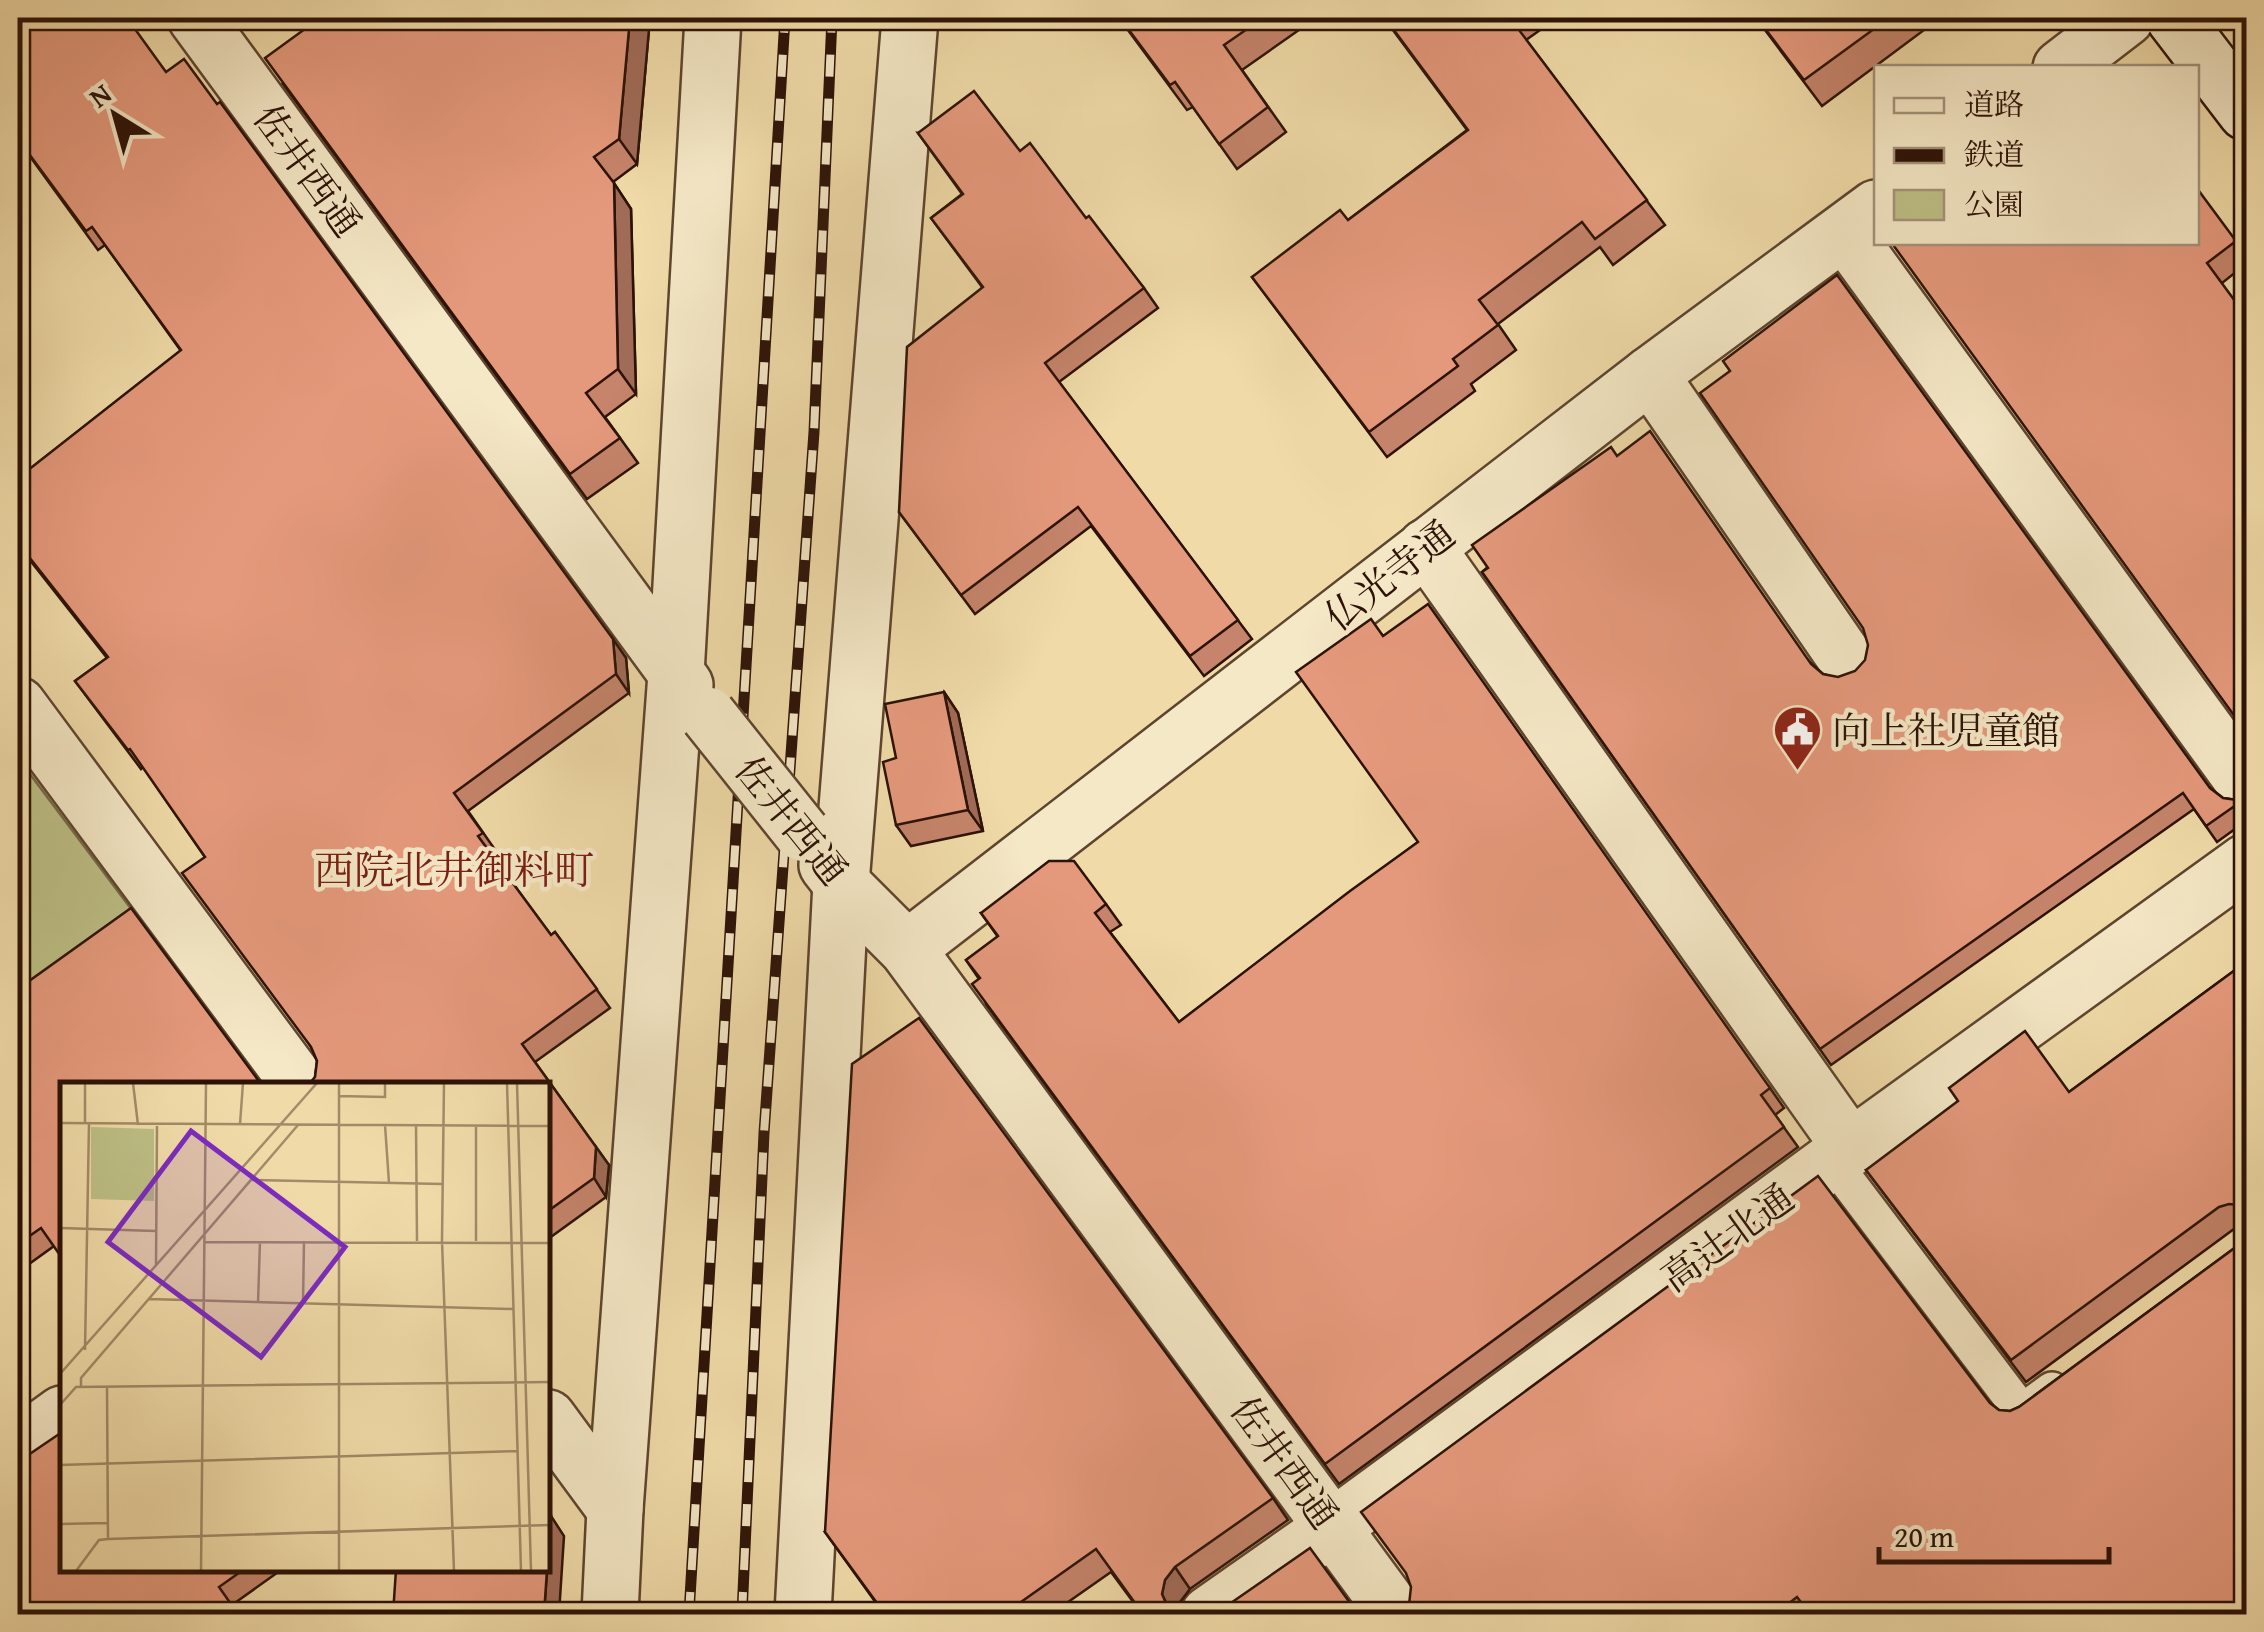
<svg xmlns="http://www.w3.org/2000/svg" width="2264" height="1632" viewBox="0 0 2264 1632" font-family="'Gentium Book Plus','Noto Serif JP',serif">
<style>
.green{fill:#bdbf85;stroke:#746846;stroke-width:2.5}
.lines{fill:none;stroke-linecap:round;stroke-linejoin:round}
.lane-casing{stroke:#5d442f;stroke-width:40}
.street-casing{stroke:#5d442f;stroke-width:60}
.secondary-casing{stroke:#2c1207;stroke-width:60}
.lane{stroke:#f5e8c6;stroke-width:35}
.street{stroke:#f5e8c6;stroke-width:55}
.secondary{stroke:#f5e8c6;stroke-width:55}
.rail-casing{stroke:#2c1207;stroke-width:11}
.rail{stroke:#f5e8c6;stroke-width:8;stroke-dasharray:22;stroke-linecap:butt}
.street-bridge-casing{stroke:#5d442f;stroke-width:60;stroke-linecap:butt}
.street-bridge{stroke:#f5e8c6;stroke-width:55}
.wall{fill:#c5846b;stroke:#2c1207;stroke-width:2.5}
.shaded-wall{fill:#a06b57;stroke:#2c1207;stroke-width:2.5}
.building{fill:#e5997c;stroke:#2c1207;stroke-width:2.5}
.labels{text-anchor:middle;dominant-baseline:central;stroke-width:9;stroke-linejoin:round;paint-order:stroke}
.street-label{font-size:38px;fill:#2c1207;stroke:#f5e8c6}
.poi-label{font-size:38px;fill:#2c1207;stroke:#f5e8c6;text-anchor:start}
.neighbourhood-label{font-size:40px;fill:#7a1f14;stroke:#f5e8c6}
.inset-road{fill:none;stroke:#a28b68;stroke-width:2.5}
.view{fill:#7b2cbf;fill-opacity:0.15;stroke:#7b2cbf;stroke-width:5}
.inset-edge{fill:none;stroke:#2c1207;stroke-width:5}
</style>
<rect width="100%" height="100%" fill="#f0dba8"/>
<filter id="stains"><feTurbulence type="fractalNoise" baseFrequency=".002" numOctaves="4"/><feColorMatrix values="0 0 0 0 .2 0 0 0 0 .09 0 0 0 0 .02 0 0 0 .5 -.17"/></filter>
<radialGradient id="worn" r=".72"><stop offset=".6" stop-color="#630" stop-opacity="0"/><stop offset="1" stop-color="#630" stop-opacity=".3"/></radialGradient>
<polygon class="green" points="18,758 141,922 18,1011"/>
<g class="lines">
<defs>
<polyline id="lane" points="1832,1161 2022,1412 2052,1390"/>
<g id="street">
<polyline points="196,18 685,685"/>
<polyline points="2061,68 2126,18"/>
<polyline points="1845,233 2246,785"/>
<polyline points="1650,375 1848,662"/>
<polyline points="1426,547 1851,1148"/>
<polyline points="18,705 299,1084"/>
<polyline points="827,865 841,883 907,949 1396,1614"/>
<polyline points="907,949 1650,375 1876,208"/>
<polyline points="548,1418 615,1509"/>
<polyline points="18,1446 62,1414"/>
<polyline points="610,1614 615,1509 676,674 713,18"/>
<polyline points="803,1614 841,883 910,18"/>
<polyline points="1209,1614 1333,1527 1832,1161 2246,862"/>
</g>
<polyline id="secondary" points="2174,18 2246,112"/>
</defs>
<use href="#lane" class="lane-casing"/>
<use href="#street" class="street-casing"/>
<use href="#secondary" class="secondary-casing"/>
<use href="#lane" class="lane"/>
<use href="#street" class="street"/>
<use href="#secondary" class="secondary"/>
<defs>
<g id="rail">
<polyline points="689,1614 785,18"/>
<polyline points="742,1614 764,1133 814,432 832,18"/>
</g>
</defs>
<use href="#rail" class="rail-casing"/>
<use href="#rail" class="rail"/>
<defs>
<polyline id="street-bridge" points="708,715 802,833"/>
</defs>
<use href="#street-bridge" class="street-bridge-casing"/>
<use href="#street-bridge" class="street-bridge"/>
</g>
<g class="wall">
<polygon points="650,18 637,164 613,182 631,209 636,394 605,417 638,463 587,499 283,84"/>
<polygon points="1119,18 1316,18 1242,70 1286,132 1237,169 1193,107 1187,110"/>
<polygon points="1384,18 1557,18 1526,40 1665,225 1613,265 1600,247 1498,324 1516,350 1471,384 1475,391 1387,457 1252,277 1348,220 1467,130"/>
<polygon points="1756,18 1916,18 1924,30 1822,106"/>
<polygon points="166,72 217,104 626,658 629,693 468,811 496,851 491,854 551,935 555,932 610,1008 535,1062 609,1165 606,1197 548,1239 548,1084 315,1077 317,1061 312,1049 205,857 143,767 141,769 75,681 107,658 18,545 18,478 181,351 105,245 98,250 18,140"/>
<polygon points="918,133 1020,151 1086,218 1144,288 1158,308 1059,382 1252,639 1204,676 1091,526 975,614 899,512 982,287 931,218 962,194"/>
<polygon points="2236,241 2246,255 2246,264 2222,283 2246,733 2196,242"/>
<polygon points="1617,456 1812,664 1823,674 2210,788 2223,798 2237,800 2246,797 2246,821 2217,842 2194,809 1831,1065 1482,572"/>
<polygon points="1383,636 1770,1088 1784,1108 1775,1115 1798,1147 1339,1484 986,1004 979,979 966,960 998,937 981,913 1106,904 1121,925 1110,932 1179,1022 1418,842"/>
<polygon points="944,692 958,713 983,831 911,846 896,825"/>
<polygon points="2246,962 2246,1226 2234,1229 2026,1382 1866,1170 2069,1092"/>
<polygon points="18,989 62,1084 54,1246 18,1272"/>
<polygon points="2244,1241 2246,1614 1401,1614 1990,1403 1999,1410 2010,1411 2019,1407"/>
<polygon points="1273,1498 1288,1520 1190,1589 1180,1602 1178,1614 1142,1614 1111,1572 1051,1614 884,1614 825,1532"/>
<polygon points="62,1570 281,1570 232,1605"/>
</g>
<g class="shaded-wall">
<polygon points="630,18 650,18 637,164 619,139"/>
<polygon points="614,183 631,209 636,394 618,369"/>
<polygon points="613,639 626,658 629,693 616,674"/>
<polygon points="944,692 958,713 983,831 968,810"/>
<polygon points="596,1147 609,1165 606,1197 594,1178"/>
<polygon points="551,1516 564,1536 559,1614 544,1614"/>
<polygon points="1175,1567 1190,1589 1180,1602 1178,1614 1171,1614 1162,1594 1165,1580"/>
</g>
<g class="building">
<polygon points="18,18 127,18 166,72 184,59 217,104 220,102 613,639 616,674 454,793 483,833 478,836 551,935 555,932 597,989 522,1044 596,1147 594,1178 548,1211 548,1084 309,1084 315,1077 317,1061 311,1047 182,873 205,857 130,749 128,750 75,681 108,657 18,543 18,478 181,350 92,227 86,231 18,139"/>
<polygon points="320,18 630,18 619,139 594,157 614,183 618,369 586,393 620,438 570,474 265,58"/>
<polygon points="1120,18 1263,18 1224,45 1268,107 1219,144 1175,82 1170,85"/>
<polygon points="1385,18 1510,18 1647,200 1595,239 1582,222 1479,300 1498,325 1453,359 1458,366 1369,432 1252,277 1340,210 1348,220 1468,130"/>
<polygon points="1757,18 1889,18 1804,80"/>
<polygon points="974,91 1020,151 1030,143 1086,218 1089,216 1144,288 1045,363 1238,620 1190,656 1078,507 961,595 899,512 907,347 983,287 931,218 963,194 918,133"/>
<polygon points="2196,187 2236,241 2207,263 2246,316 2246,732 1891,242 2196,242"/>
<polygon points="1837,275 2210,788 2223,798 2237,800 2246,798 2206,826 2183,793 1820,1049 1482,572 1488,568 1472,545 1611,447 1617,456 1650,431 1811,664 1823,674 1838,677 1855,671 1865,660 1868,645 1863,628 1700,393 1730,371 1723,361"/>
<polygon points="1428,604 1770,1088 1761,1095 1784,1127 1325,1464 972,984 980,978 966,960 998,936 981,913 1049,861 1074,861 1106,904 1095,913 1179,1022 1350,891 1418,842 1296,672 1371,619 1383,636"/>
<polygon points="944,692 968,810 896,825 883,762 896,758 885,704"/>
<polygon points="131,908 261,1084 62,1084 62,1258 41,1228 18,1244 18,989"/>
<polygon points="2246,962 2246,1212 2238,1205 2229,1204 2219,1207 2011,1360 1866,1170 1958,1101 1949,1088 2025,1031 2069,1092"/>
<polygon points="919,1018 1273,1498 1175,1567 1165,1580 1162,1594 1169,1610 1174,1614 1143,1614 1096,1549 1004,1614 885,1614 825,1532 852,1064"/>
<polygon points="1818,1176 1990,1403 1999,1410 2010,1411 2019,1407 2244,1241 2246,1238 2246,1614 1810,1614 1797,1597 1775,1614 1401,1614 1409,1605 1411,1587 1406,1573 1361,1512"/>
<polygon points="62,1432 62,1570 243,1570 219,1587 238,1614 18,1614 18,1462"/>
<polygon points="548,1516 551,1516 548,1562"/>
<polygon points="1310,1548 1356,1611 1360,1614 1215,1614"/>
<polygon points="396,1570 547,1570 544,1614 393,1614"/>
</g>
<defs>
<symbol id="civic-pin" viewBox="-11 -11 22 30"><path d="M0 17L-7.5 6A9.5 9.5 0 1 1 7.5 6Z" fill="#8f2418" stroke="#f5e8c6"/><path d="M-.6-6.5H3V-4.5H.6V-3L4-1V1h2V6H-6V1h2V-1L-.6-3ZM-1.2 2.5V6h2.4V2.5Z" fill="#fff"/></symbol>
</defs>
<g fill-rule="evenodd">
<use href="#civic-pin" x="1770" y="702" width="55" height="75"/>
</g>
<g class="labels">
<g class="street-label">
<text transform="translate(308 170) rotate(54)">佐井西通</text>
<text transform="translate(1389 575) rotate(-38)">仏光寺通</text>
<text transform="translate(792 820) rotate(51)">佐井西通</text>
<text transform="translate(1727 1237) rotate(-36)">高辻北通</text>
<text transform="translate(1285 1462) rotate(54)">佐井西通</text>
</g>
<g class="poi-label">
<text x="1832" y="730">向上社児童館</text>
</g>
<g class="neighbourhood-label">
<text x="454" y="869">西院北井御料町</text>
</g>
</g>
<g transform="translate(60 1082)">
<rect width="490" height="490" fill="#f0dba8"/>
<path d="M 31,45 L 94,47 L 94,119 L 31,117 Z" fill="#bdbf85"/>
<path class="inset-road" d="M 73,1 L 78,43M 279,1 L 279,489M 384,1 L 382,159 L 394,489M 447,1 L 461,489M 457,1 L 471,489M 278,14 L 325,15 L 325,1M 0,41 L 490,44M 25,41 L 25,1M 180,42 L 183,1M 325,43 L 329,101M 356,43 L 357,159M 191,98 L 382,102M 0,146 L 96,149M 416,159 L 416,44M 144,160 L 490,161M 96,183 L 97,44M 89,217 L 453,227M 198,221 L 200,159M 243,222 L 244,159M 25,268 L 29,41M 0,292 L 257,1M 47,304 L 48,457M 21,305 L 21,296 L 238,43M 0,323 L 16,305 L 490,300M 0,383 L 457,369M 0,442 L 47,441M 16,489 L 39,458 L 48,457 L 490,443M 141,489 L 146,1"/>
<path class="view" d="M 131,49 L 285,165 L 201,275 L 48,160 Z"/>
<rect width="490" height="490" class="inset-edge"/>
</g>
<rect width="2264" height="1632" fill="none" stroke="#f0dba8" stroke-width="60"/>
<rect x="20" y="20" width="2224" height="1592" fill="none" stroke="#2c1207" stroke-width="5"/>
<rect x="30" y="30" width="2204" height="1572" fill="none" stroke="#2c1207" stroke-width="2.5"/>
<rect x="1874" y="65" width="325" height="180" fill="#f5e8c6" stroke="#a5927a" stroke-width="2.5"/>
<rect x="1894" y="98" width="50" height="15" fill="#f5e8c6" stroke="#a5927a" stroke-width="2.5"/>
<text x="1964" y="115" font-size="30" fill="#2c1207">道路</text>
<rect x="1894" y="148" width="50" height="15" fill="#2c1207" stroke="#a5927a" stroke-width="2.5"/>
<text x="1964" y="165" font-size="30" fill="#2c1207">鉄道</text>
<rect x="1894" y="190" width="50" height="30" fill="#bdbf85" stroke="#a5927a" stroke-width="2.5"/>
<text x="1964" y="215" font-size="30" fill="#2c1207">公園</text>
<g transform="translate(115 115) rotate(323)" stroke="#f5e8c6" stroke-width="8" paint-order="stroke">
<path d="M0-8L18 38L0 25L-18 38Z" fill="#2c1207"/>
<text y="-15" font-size="28" font-weight="bold" text-anchor="middle" fill="#2c1207">N</text>
</g>
<path d="M1879 1547v15h230v-15" fill="none" stroke="#2c1207" stroke-width="5"/>
<text x="1894" y="1547" font-size="30" fill="#2c1207" stroke="#f5e8c6" stroke-width="8" paint-order="stroke">20 m</text>
<rect width="100%" height="100%" filter="url(#stains)"/>
<rect width="100%" height="100%" fill="url(#worn)"/>
</svg>
